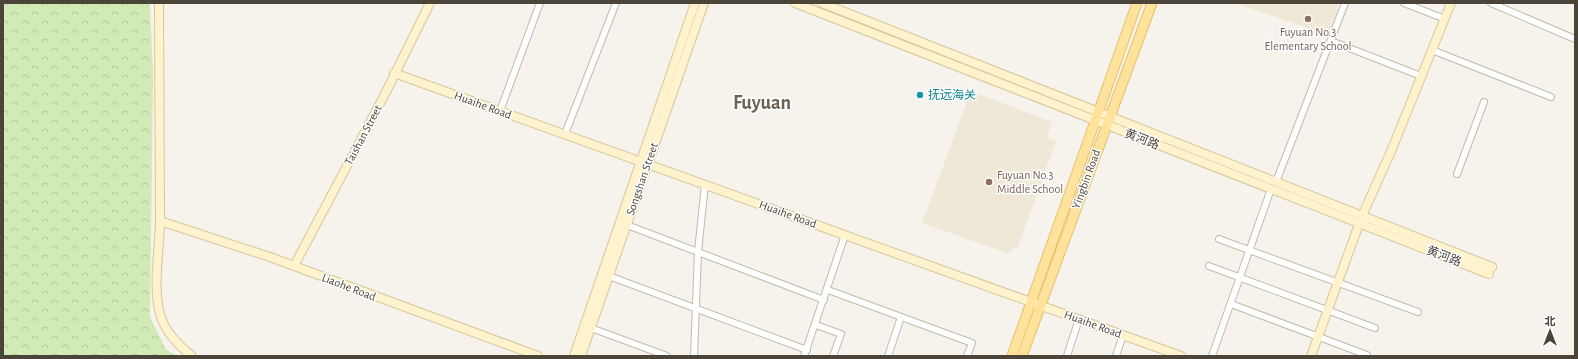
<svg xmlns="http://www.w3.org/2000/svg" width="1578" height="359" viewBox="0 0 1578 359" font-family="'Alegreya Sans','Noto Sans SC',sans-serif">
<style>
.education{fill:#efe8d6}
.forest{fill:url(#forest-crowns)}
.lines{fill:none;stroke-linecap:round;stroke-linejoin:round}
.street-casing{stroke:#c2bbae;stroke-width:8}
.secondary-casing{stroke:#d6c79b;stroke-width:10}
.primary-casing{stroke:#e6c16a;stroke-width:11}
.street{stroke:#fff;stroke-width:6}
.secondary{stroke:#fff3cd;stroke-width:8}
.primary{stroke:#ffe39c;stroke-width:9}
.education-dot{fill:#8d6e63;stroke:#fff;stroke-width:1.5}
.culture-dot{fill:#0f9aa8;stroke:#fff;stroke-width:1.5}
.labels{text-anchor:middle;dominant-baseline:central;stroke-width:3;stroke-linejoin:round;paint-order:stroke}
.education-label{font-size:12px;fill:#785e54;stroke:#fff}
.culture-label{font-size:12px;fill:#0d838f;stroke:#fff;text-anchor:start}
.street-label{font-size:12px;fill:#4b4439;stroke:#fff}
.town-label{font-size:20px;font-weight:bold;fill:#6e6250;stroke:#fff}
</style>
<defs>
<pattern id="forest-crowns" width="20" height="18" patternUnits="userSpaceOnUse"><rect width="20" height="18" fill="#d2eab5"/><path d="M2 6a3 3 0 1 1 6 0M12 15a3 3 0 1 1 6 0" fill="none" stroke="#b6ca9c"/></pattern>
</defs>
<rect width="100%" height="100%" fill="#f6f3ec"/>
<g class="education">
<polygon points="1235,3 1339,3 1328,35"/>
<polygon points="971,91 1052,122 1047,138 1056,141 1017,249 1013,247 1010,254 922,223"/>
</g>
<polygon class="forest" points="3,3 150,3 153,75 150,317 166,349 176,356 3,356"/>
<g class="lines">
<defs>
<g id="street">
<polyline points="1404,3 1445,19"/>
<polyline points="1491,3 1575,39"/>
<polyline points="1331,41 1421,76"/>
<polyline points="1432,50 1551,97"/>
<polyline points="500,111 540,3"/>
<polyline points="565,134 616,3"/>
<polyline points="1457,174 1484,102"/>
<polyline points="1276,182 1345,3"/>
<polyline points="627,225 824,300"/>
<polyline points="1219,239 1418,312"/>
<polyline points="1209,266 1375,328"/>
<polyline points="609,276 807,350"/>
<polyline points="828,290 972,343 967,356"/>
<polyline points="1231,304 1367,355"/>
<polyline points="816,325 841,334 833,356"/>
<polyline points="591,328 667,356"/>
<polyline points="694,356 698,252 705,184"/>
<polyline points="804,356 845,235"/>
<polyline points="888,356 901,317"/>
<polyline points="1067,356 1079,319"/>
<polyline points="1116,356 1123,335"/>
<polyline points="1212,356 1271,189"/>
</g>
<g id="secondary">
<path d="M 159,3 C 159,75 160,147 160,219 C 160,248 153,280 159,310 C 163,330 177,344 192,356"/>
<polyline points="795,3 1489,274"/>
<polyline points="822,3 1492,267"/>
<polyline points="394,73 1181,356"/>
<polyline points="160,221 270,257 538,356"/>
<polyline points="294,266 385,94 430,3"/>
<polyline points="574,356 695,3"/>
<polyline points="581,356 704,3"/>
<polyline points="1311,356 1362,216 1392,149 1451,3"/>
</g>
<g id="primary">
<polyline points="1012,356 1137,3"/>
<polyline points="1022,356 1152,3"/>
</g>
</defs>
<use href="#street" class="street-casing"/>
<use href="#secondary" class="secondary-casing"/>
<use href="#primary" class="primary-casing"/>
<use href="#street" class="street"/>
<use href="#secondary" class="secondary"/>
<use href="#primary" class="primary"/>
</g>
<g class="education-dot">
<circle cx="1308" cy="19" r="4"/>
<circle cx="989" cy="182" r="4"/>
</g>
<circle class="culture-dot" cx="920" cy="95" r="4"/>
<g class="labels">
<g class="education-label">
<text x="1308" y="32">Fuyuan No.3<tspan x="1308" dy="14">Elementary School</tspan></text>
<text x="997" y="175" text-anchor="start">Fuyuan No.3<tspan x="997" dy="14">Middle School</tspan></text>
</g>
<g class="culture-label">
<text x="928" y="95">抚远海关</text>
</g>
<g class="street-label">
<text transform="translate(483 105) rotate(20)">Huaihe Road</text>
<text transform="translate(363 135) rotate(-62)">Taishan Street</text>
<text transform="translate(1142 139) rotate(21)">黄河路</text>
<text transform="translate(642 179) rotate(-71)">Songshan Street</text>
<text transform="translate(1086 179) rotate(-70)">Yingbin Road</text>
<text transform="translate(788 214) rotate(20)">Huaihe Road</text>
<text transform="translate(1444 256) rotate(21)">黄河路</text>
<text transform="translate(349 287) rotate(21)">Liaohe Road</text>
<text transform="translate(1093 324) rotate(20)">Huaihe Road</text>
</g>
<g class="town-label">
<text x="762" y="103">Fuyuan</text>
</g>
</g>
<rect width="1578" height="359" fill="none" stroke="#4b4439" stroke-width="8"/>
<g transform="translate(1550 331)" stroke="#ffffff" stroke-width="3" paint-order="stroke">
<path d="M0-3L7 15L0 10L-7 15Z" fill="#4b4439"/>
<text y="-6" font-size="11" font-weight="bold" text-anchor="middle" fill="#4b4439">北</text>
</g>
</svg>
